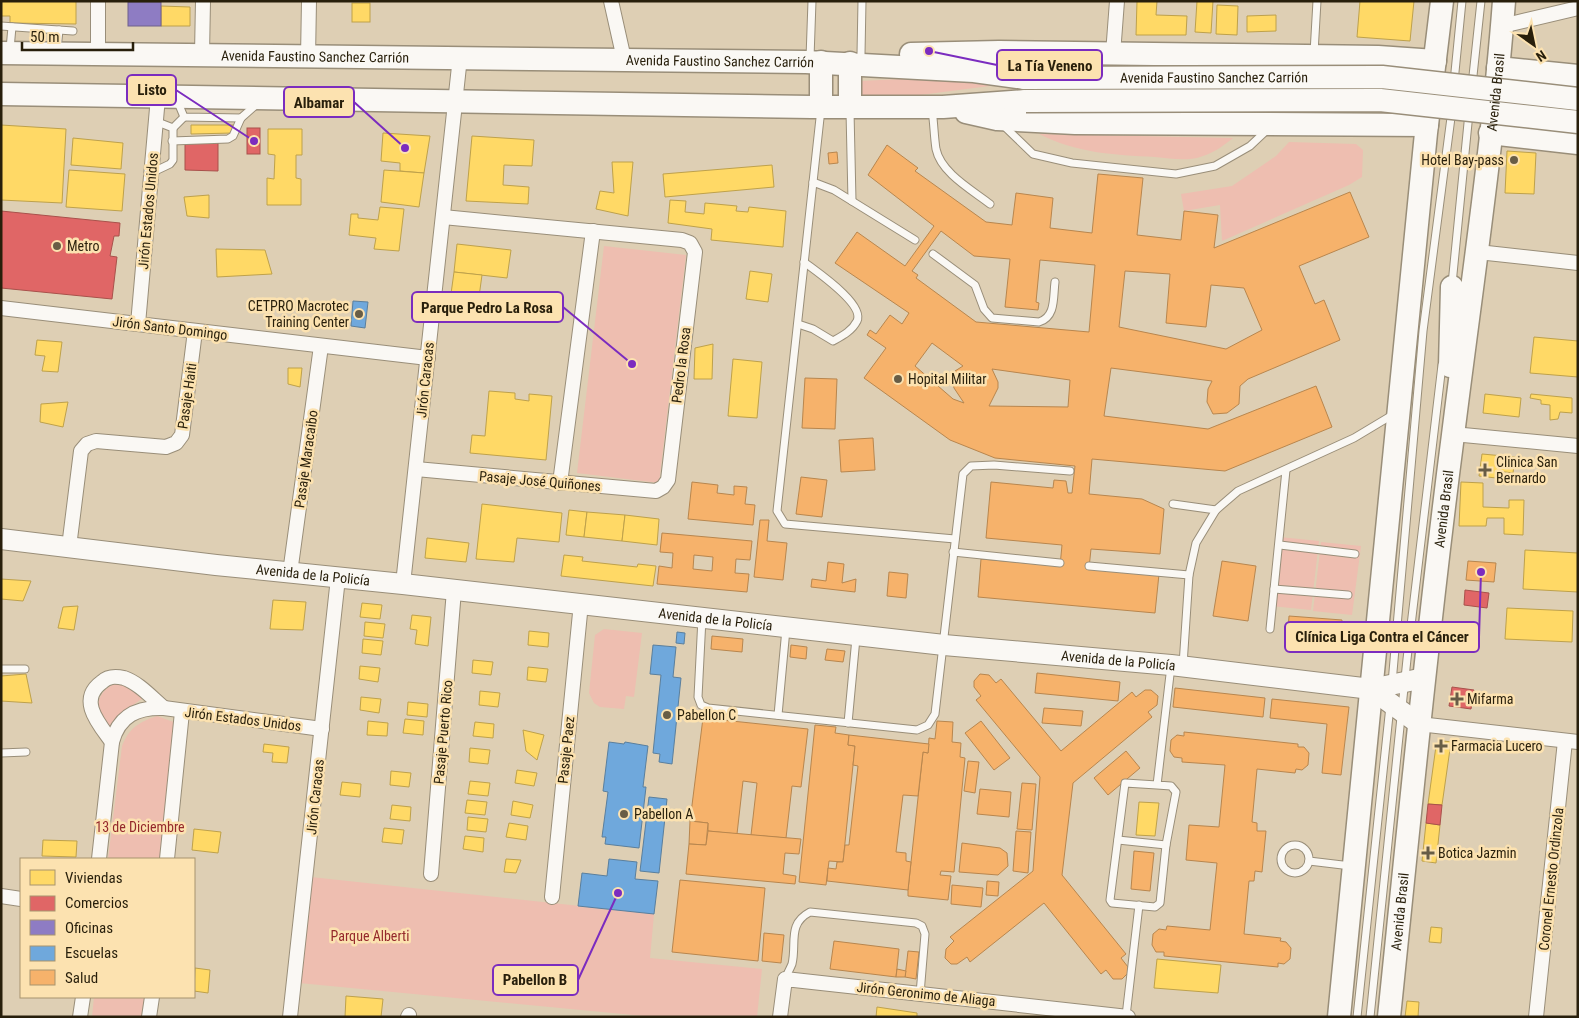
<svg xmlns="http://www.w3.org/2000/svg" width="1579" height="1018" viewBox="0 0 1579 1018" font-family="'Roboto Condensed',sans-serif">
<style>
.green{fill:#eebeb0}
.homes{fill:#ffd966;stroke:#bea14b}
.shops{fill:#e06666;stroke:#a9514b}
.offices{fill:#8e7cc3;stroke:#6f608c}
.schools{fill:#6fa8dc;stroke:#5a7f9d}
.health{fill:#f6b26b;stroke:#b8864e;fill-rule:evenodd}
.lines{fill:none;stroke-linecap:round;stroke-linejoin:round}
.lane-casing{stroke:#998e79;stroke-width:9}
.street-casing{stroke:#998e79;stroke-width:16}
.secondary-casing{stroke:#998e79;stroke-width:22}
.primary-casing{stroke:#998e79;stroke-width:25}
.lane{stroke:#faf8f4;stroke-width:7}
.street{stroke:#faf8f4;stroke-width:14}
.secondary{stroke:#faf8f4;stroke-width:20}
.primary{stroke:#faf8f4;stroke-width:22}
.primary-bridge-casing{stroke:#998e79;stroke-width:25;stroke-linecap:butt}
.primary-bridge{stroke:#faf8f4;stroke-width:22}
.poi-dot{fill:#685d46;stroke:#fce2b0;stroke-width:2}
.labels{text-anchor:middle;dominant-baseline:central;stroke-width:5;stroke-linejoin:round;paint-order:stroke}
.street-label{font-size:14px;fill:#281f0b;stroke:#fce2b0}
.poi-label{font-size:14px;fill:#281f0b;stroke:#fce2b0;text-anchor:start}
.park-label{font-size:14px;fill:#95292c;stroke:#fce2b0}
.leader{fill:none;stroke:#7b2cbf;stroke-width:2}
.callout-dot{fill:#7b2cbf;stroke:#fce2b0;stroke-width:2}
.callout{fill:#fce2b0;stroke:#7b2cbf;stroke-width:2}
.callout-label{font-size:15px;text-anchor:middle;font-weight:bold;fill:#281f0b}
</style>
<rect width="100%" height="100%" fill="#decfb4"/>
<g class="green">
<polygon points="943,77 1005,84 897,98 863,96 859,94 860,81"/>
<path d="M 1039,134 L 1233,138 C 1222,147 1212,154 1197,158 C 1183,161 1168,158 1155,157 C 1114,155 1076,153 1039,134 Z"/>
<polygon points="1289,142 1356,144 1363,150 1362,177 1349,185 1222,241 1220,205 1184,211 1181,194 1232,186 1276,156"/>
<polygon points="604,246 686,255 659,483 577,473"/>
<polygon points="1280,537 1319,541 1311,610 1271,606"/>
<polygon points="1321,542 1361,546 1352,615 1313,611"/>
<polygon points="604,629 642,633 634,697 626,696 624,709 600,707 594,703 589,693 595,635"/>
<path d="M 117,683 L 125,684 L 143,698 L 119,715 L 108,727 L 97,709 C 99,696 104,687 117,683 Z"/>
<path d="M 157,716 L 179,724 L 165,859 L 108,859 L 122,746 C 129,728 139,722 157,716 Z"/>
<polygon points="311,877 654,914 650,958 762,969 757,1017 654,1017 299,983"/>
<polygon points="94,997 150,997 148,1017 92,1017"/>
</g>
<g class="homes">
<polygon points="1,1 76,1 76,24 10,23 10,16 1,16"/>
<polygon points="1137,1 1157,1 1156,15 1187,16 1186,35 1136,35"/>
<polygon points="1197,1 1213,1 1211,33 1195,32"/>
<polygon points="1360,1 1414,1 1410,41 1357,37"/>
<rect x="352" y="3" width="18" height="19"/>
<polygon points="1217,5 1238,6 1237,35 1216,34"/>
<polygon points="161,6 190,7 190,26 161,26"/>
<polygon points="1276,15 1276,31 1247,32 1247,16"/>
<polygon points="1,125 66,129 62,203 1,200"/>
<polygon points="191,125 233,125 233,133 191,134"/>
<polygon points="268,129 302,129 302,155 296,155 296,178 301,179 301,205 267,205 267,178 274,179 275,155 268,154"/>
<polygon points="383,133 430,136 424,173 400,171 400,163 381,161"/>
<polygon points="472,136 534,140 532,166 504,165 503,185 529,187 528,204 466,201"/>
<polygon points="73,138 123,143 121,169 71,165"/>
<polygon points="1507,151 1536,153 1534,194 1505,193"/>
<polygon points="612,162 633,162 628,216 596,209 600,191 614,193"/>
<polygon points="772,165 774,187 665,197 663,174"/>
<polygon points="69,170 125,174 122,211 66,207"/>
<polygon points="384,170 424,173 419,207 381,202"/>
<polygon points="209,195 209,218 187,216 184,197"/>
<polygon points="670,200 686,201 685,212 704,214 705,203 737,206 736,211 748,212 749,207 786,211 783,247 711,240 712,229 668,223"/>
<polygon points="380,207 404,209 399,251 374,249 376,238 349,235 351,214 358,214 358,218 378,220"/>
<polygon points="457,244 511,250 507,278 454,272"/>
<polygon points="216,249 265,250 272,274 217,277"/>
<polygon points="750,271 772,274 768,302 746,299"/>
<polygon points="454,272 482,275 478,304 450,301"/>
<polygon points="1534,337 1578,341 1578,377 1530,373"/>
<polygon points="37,340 62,342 58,372 42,371 45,356 35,355"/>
<polygon points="713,344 712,379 694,379 695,348"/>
<polygon points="733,359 762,362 757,418 728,416"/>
<polygon points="288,368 302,368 300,387 288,384"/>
<polygon points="489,391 515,393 515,399 529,401 529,394 552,396 546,460 470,453 472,435 485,436"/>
<polygon points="1485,394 1521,398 1519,417 1483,413"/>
<polygon points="1531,394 1572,398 1572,413 1560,412 1558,419 1550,420 1550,405 1541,404 1541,400 1530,398"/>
<polygon points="68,402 63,427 40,422 41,404"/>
<polygon points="1482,454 1515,457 1513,473 1497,471 1496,478 1479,476"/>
<polygon points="1461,482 1483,483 1483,507 1509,508 1509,500 1524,500 1523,535 1504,534 1504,518 1487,518 1486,526 1459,526"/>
<polygon points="482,504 562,513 559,542 517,538 514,562 476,559"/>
<polygon points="569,510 587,512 584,537 566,535"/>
<polygon points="587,512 625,515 622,541 584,537"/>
<polygon points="625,515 659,519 657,545 622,541"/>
<polygon points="427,538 469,543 466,562 425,558"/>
<polygon points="1525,550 1578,553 1578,592 1523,589"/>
<polygon points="564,555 583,557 582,561 637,567 638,564 656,566 653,586 561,576"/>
<polygon points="1,579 31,581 23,601 1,599"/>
<polygon points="273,600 306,602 303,630 270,629"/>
<polygon points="362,603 382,605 380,619 360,617"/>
<polygon points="78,606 74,630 58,628 63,607"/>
<polygon points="1507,608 1573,611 1572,642 1505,639"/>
<polygon points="412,615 431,617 428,646 415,644 417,630 410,629"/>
<polygon points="365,622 385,624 383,638 364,636"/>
<polygon points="529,631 549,633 548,647 528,645"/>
<polygon points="363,639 383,641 381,655 362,653"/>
<polygon points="473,660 493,662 491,675 472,673"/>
<polygon points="360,666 380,668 378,682 359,679"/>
<polygon points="528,667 548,669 546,682 527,680"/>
<polygon points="26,674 32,703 1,701 1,676"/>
<polygon points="480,691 500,693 498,707 479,705"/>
<polygon points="361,697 381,699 379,713 360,710"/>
<polygon points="408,702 428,704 427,717 407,715"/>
<polygon points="405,719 424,721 423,735 403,733"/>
<polygon points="368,721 388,723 387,736 367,735"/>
<polygon points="475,722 494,724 493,738 473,736"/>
<polygon points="523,730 544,735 537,760 526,751"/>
<polygon points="1443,741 1462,743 1461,750 1450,749 1442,805 1428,804 1436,746"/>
<polygon points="264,744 289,747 287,763 272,762 273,753 263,752"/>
<polygon points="470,748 490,750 488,764 469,762"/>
<polygon points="517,770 537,773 534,786 515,783"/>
<polygon points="391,771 411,773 409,787 390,785"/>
<polygon points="470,781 490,783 488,796 468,794"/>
<polygon points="342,782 361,784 360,797 340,795"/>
<polygon points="467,800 487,802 485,815 465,813"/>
<polygon points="513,801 533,805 530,818 511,815"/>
<polygon points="1139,802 1159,803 1155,836 1136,835"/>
<polygon points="392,805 411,807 410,821 390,819"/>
<polygon points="468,817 488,819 486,832 467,830"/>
<polygon points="509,823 528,826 526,840 506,837"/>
<polygon points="1426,823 1440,825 1436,863 1422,861"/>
<polygon points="384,828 404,830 402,844 382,842"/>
<polygon points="194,829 221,832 218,853 192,850"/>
<polygon points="465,836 484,838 483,852 463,849"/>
<polygon points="43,840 77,841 76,857 42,856"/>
<polygon points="506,859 521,860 516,873 504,872"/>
<polygon points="1431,927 1442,928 1441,943 1429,942"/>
<polygon points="1157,959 1221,965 1218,993 1154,988"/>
<polygon points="195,968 210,970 208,993 194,991"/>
<polygon points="346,996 383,999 381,1017 345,1017"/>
<polygon points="1407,1001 1419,1002 1418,1017 1405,1017"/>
<polygon points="877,1007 917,1013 917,1017 876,1017"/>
</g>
<g class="shops">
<rect x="247" y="128" width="13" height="26"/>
<polygon points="218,141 218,171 185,170 185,142"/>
<polygon points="1,211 120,223 119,236 114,236 110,256 117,257 112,299 1,288"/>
<polygon points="1465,590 1489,593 1487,608 1464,605"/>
<polygon points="1452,687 1474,690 1471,709 1449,706"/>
<polygon points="1428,804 1442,805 1440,825 1426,823"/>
</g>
<rect class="offices" x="128" y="2" width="33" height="24"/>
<g class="schools">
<polygon points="353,301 368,302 365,328 351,326"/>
<polygon points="677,632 685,633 684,644 676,643"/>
<polygon points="653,645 676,647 673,677 681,678 672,764 659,762 660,754 653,753 661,675 650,674"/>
<polygon points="609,742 624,744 625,742 648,746 643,787 646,787 639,848 605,844 606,837 602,837 608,792 603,791"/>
<polygon points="649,797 667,799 659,873 640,871"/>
<polygon points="609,859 637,862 635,879 658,881 654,914 578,906 582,873 607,876"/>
</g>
<g class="health">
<path d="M 887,145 L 918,168 L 915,171 L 986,222 L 1012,225 L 1016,193 L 1053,198 L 1050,228 L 1092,233 L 1098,174 L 1143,178 L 1137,235 L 1181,240 L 1184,211 L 1218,215 L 1214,248 L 1350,192 L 1369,237 L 1299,266 L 1315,304 L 1324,300 L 1340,340 L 1248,379 L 1240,386 L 1239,404 L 1227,413 L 1213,414 L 1207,402 L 1208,389 L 1212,381 L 1111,368 L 1104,416 L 1208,429 L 1316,386 L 1332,427 L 1225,471 L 1092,459 L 1089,494 L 1142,499 L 1164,509 L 1160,554 L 1091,549 L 1089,568 L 1159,574 L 1155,613 L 978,597 L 981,559 L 1060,566 L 1062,545 L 986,538 L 991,482 L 1053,488 L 1054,480 L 1066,481 L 1068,493 L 1072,493 L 1075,466 L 995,458 L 950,440 L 864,378 L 886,348 L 867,335 L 870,330 L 876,334 L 890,315 L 902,324 L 909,313 L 835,263 L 857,232 L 905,266 L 934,226 L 868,175 ZM 941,231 L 974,256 L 1010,259 L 1005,307 L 1038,310 L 1039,303 L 1036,302 L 1040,260 L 1095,265 L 1089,332 L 976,322 L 916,278 L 918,275 L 912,271 ZM 1125,271 L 1170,274 L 1166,323 L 1206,327 L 1211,285 L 1244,288 L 1262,330 L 1226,349 L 1119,327 ZM 932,343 L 963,366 L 955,371 L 952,379 L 954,388 L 964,403 L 953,399 L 915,366 ZM 992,369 L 1070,380 L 1068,407 L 989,406 L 998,388 L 998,382 Z"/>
<polygon points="837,152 838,163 829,164 828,153"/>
<polygon points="805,378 837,379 835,429 802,428"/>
<polygon points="873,438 875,470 841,472 839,440"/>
<polygon points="801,477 827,480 822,517 796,514"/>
<polygon points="692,482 718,485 717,493 734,495 734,486 747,487 745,504 755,505 753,525 688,519"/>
<polygon points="760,520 769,520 767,541 787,543 783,580 754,577"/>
<path d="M 662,533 L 752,541 L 750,560 L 736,559 L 735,573 L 749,574 L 747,592 L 657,584 L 659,566 L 672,568 L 673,553 L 660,552 ZM 694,555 L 713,557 L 712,571 L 693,569 Z"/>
<polygon points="1222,561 1256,566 1248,621 1213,616"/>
<polygon points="1468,561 1496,563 1494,582 1466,580"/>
<polygon points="828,562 844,564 842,583 856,579 855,592 811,587 812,579 826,581"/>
<polygon points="889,572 908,574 906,598 887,596"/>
<polygon points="1289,616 1342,620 1340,649 1287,645"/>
<polygon points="712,636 743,639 742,652 711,649"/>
<polygon points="791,645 807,647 806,659 790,657"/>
<polygon points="827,649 845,651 843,662 825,660"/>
<polygon points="1037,673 1120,682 1118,701 1035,693"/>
<polygon points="980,674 989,675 996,683 1001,679 1061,751 1132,692 1136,697 1145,690 1151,690 1158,696 1157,705 1148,712 1152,717 1073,783 1062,875 1126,954 1121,958 1128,967 1128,973 1122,979 1113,979 1106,970 1101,974 1044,903 970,962 967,957 957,964 951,964 945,958 946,949 954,941 950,937 1033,871 1040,777 976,700 981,696 974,687 974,681"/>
<polygon points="1175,688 1265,698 1263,717 1173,707"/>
<polygon points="1272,699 1349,707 1341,775 1322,773 1327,724 1270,718"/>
<polygon points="1044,708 1083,711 1081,726 1042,723"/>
<polygon points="703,718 808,729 801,787 792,786 786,838 751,835 757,783 743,781 737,834 708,831 708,823 690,821"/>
<polygon points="937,721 953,722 952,742 961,743 960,757 965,758 954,872 941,871 940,875 951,876 948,900 908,896 908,890 923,752 928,753 929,738 935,739"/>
<polygon points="981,721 1010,758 994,770 965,733"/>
<polygon points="815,725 836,727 835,733 849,735 848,745 855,746 843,862 829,861 826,885 799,882"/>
<polygon points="1184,732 1298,744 1298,747 1304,747 1309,753 1308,765 1302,770 1296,769 1295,773 1257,769 1252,822 1257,823 1257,831 1266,831 1262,872 1255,871 1254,881 1249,881 1244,934 1281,938 1280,941 1286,942 1291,948 1290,959 1284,964 1278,963 1278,967 1164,956 1164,952 1156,952 1152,945 1153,934 1159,929 1166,930 1167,926 1210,930 1217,863 1186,860 1189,825 1219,827 1225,765 1182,762 1182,758 1174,757 1170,751 1171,740 1177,735 1184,736"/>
<polygon points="849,735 929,744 928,753 923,752 918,796 903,795 896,852 906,853 906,861 911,862 908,890 827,881 828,868 836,869 837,862 843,862 845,845 849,845 858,766 853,765 855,746 848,745"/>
<polygon points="1126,751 1140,768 1108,795 1094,778"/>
<polygon points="968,761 979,762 975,793 964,791"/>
<polygon points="1022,783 1036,784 1032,830 1017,829"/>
<polygon points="980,789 1011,792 1009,817 977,814"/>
<polygon points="690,821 708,823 706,845 689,844"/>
<polygon points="708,831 801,839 799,854 785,853 783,874 796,876 795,884 686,874 689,844 706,845"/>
<polygon points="1016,831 1031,832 1028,873 1013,871"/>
<polygon points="962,843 1000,848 1007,853 1008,866 998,875 959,872"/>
<polygon points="1134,851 1154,853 1150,891 1131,889"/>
<polygon points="680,880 765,888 758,961 672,952"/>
<polygon points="987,881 999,882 998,896 986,895"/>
<polygon points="952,885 983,888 981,907 951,904"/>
<polygon points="764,933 784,935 781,963 762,961"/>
<polygon points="834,941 899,949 896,977 830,969"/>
<polygon points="908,951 919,952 916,979 905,977"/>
<polygon points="897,969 906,971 905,977 896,977"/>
</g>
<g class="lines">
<defs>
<g id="lane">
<polyline points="1,26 73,31"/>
<polyline points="10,49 12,27"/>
<polyline points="57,50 59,30"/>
<polyline points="1314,53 1317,1"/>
<polyline points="861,54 862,1"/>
<polyline points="810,58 812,1"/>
<polyline points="1454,82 1462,1"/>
<polyline points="1472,85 1481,1"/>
<polyline points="177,100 184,117 241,118 257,104"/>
<polyline points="821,109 777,511 785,524 955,539"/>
<path d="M 932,110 C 934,123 934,136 936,149 C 941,173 972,190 990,204"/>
<polyline points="850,111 852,201"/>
<polyline points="1003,125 1033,154 1072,163 1176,174 1215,166 1250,146 1268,129"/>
<polyline points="173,128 184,117"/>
<polyline points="172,141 228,139 233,136 241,118"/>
<polyline points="151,173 170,164 173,160 173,128 155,121"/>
<polyline points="813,182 834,190 915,240"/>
<path d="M 933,254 L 975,285 L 984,309 L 992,318 L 1039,322 C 1056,317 1053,297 1055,282"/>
<polyline points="1452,284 1469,113"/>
<path d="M 798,324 L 813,329 L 833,341 C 842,336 852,331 857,321 C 865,304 817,272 804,262"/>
<polyline points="1173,504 1216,510 1238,491 1354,438 1394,414"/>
<polyline points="1280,545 1355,554"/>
<polyline points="953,552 1060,563"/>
<polyline points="1089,566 1189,575"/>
<polyline points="1274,589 1348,595"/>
<polyline points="702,618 698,697 701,705 708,708 917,730 928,725 935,714 963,474 971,466 994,465 1070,471"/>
<polyline points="1270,629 1286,470"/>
<polyline points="1183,665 1189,575 1196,543 1216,510"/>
<polyline points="1,669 25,669"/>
<polyline points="1392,683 1423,331 1452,110"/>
<polyline points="778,715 786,629"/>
<polyline points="848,723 856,638"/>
<polyline points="1,753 26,752"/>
<polyline points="1157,785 1125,783 1110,900 1112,903 1155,907 1160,903 1166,845 1176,792 1171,786 1157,785 1171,666"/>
<polyline points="1118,840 1166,845"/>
<circle cx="1295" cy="859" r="14"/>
<polyline points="1309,861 1351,866"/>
<path d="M 785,979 C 787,974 790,969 792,964 C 797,943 787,924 810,912 L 916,923 L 922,926 L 925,934 L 920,994"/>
<polyline points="1126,1016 1139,905"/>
<polyline points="1357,1017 1390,706"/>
<polyline points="1370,1017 1407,659 1442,365"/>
</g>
<g id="street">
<polyline points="611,1 624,59"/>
<polyline points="1502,26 1578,8"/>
<polyline points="202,54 203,1"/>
<polyline points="1113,54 1117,1"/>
<polyline points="98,55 98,1"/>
<polyline points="308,57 309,1"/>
<polyline points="1478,252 1578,263"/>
<polyline points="1,308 428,358"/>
<polyline points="138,324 158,97"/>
<polyline points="1453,434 1578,446"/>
<polyline points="416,469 656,491 663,487 668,480 695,252 690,243 682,240 443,217"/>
<polyline points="560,483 593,231"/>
<polyline points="69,547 81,451 87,444 96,441 166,447 176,443 182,435 195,331"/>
<polyline points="290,573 321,346"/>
<polyline points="403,584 460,57"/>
<polyline points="1419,724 1578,742"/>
<path d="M 112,742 C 99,724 77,700 102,682 C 108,676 115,676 124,678 C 139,683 152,698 164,708"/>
<path d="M 99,859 L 112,742 C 119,715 138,707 164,708 L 322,729"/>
<polyline points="167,859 182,712"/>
<polyline points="431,874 454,590"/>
<polyline points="1,896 21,899"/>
<polyline points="552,897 581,603"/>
<polyline points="80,1017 83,997"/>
<polyline points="149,1017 152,997"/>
<polyline points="290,1017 338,578"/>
<polyline points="408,1017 409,1015"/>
<polyline points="780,1017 785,979 1128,1017"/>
<polyline points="1536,1017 1565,741"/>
</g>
<g id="secondary">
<path id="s1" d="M 1,539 L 216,565 L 403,584 L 944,645 L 1171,665 L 1371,689 L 1419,724"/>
<polyline points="1371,689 1424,678"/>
</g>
<g id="primary">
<path id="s2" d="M 1,53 L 806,62 L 974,71 L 1025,78"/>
<polyline points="911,54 999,52 1378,57 1435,61"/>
<polyline points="821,62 821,107"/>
<polyline points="1498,68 1578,76"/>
<polyline points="1,94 812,107 943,107 1026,101"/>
<polyline points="850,107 850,63"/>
<polyline points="966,112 997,119 1075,123 1427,125"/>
<polyline points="1490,133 1578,143"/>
<polyline points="1450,366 1452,287"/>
<polyline points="1339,1017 1426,133 1442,1"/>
<path id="s3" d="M 1389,1017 C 1409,823 1428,628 1453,435 C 1471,290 1493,146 1504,1"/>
</g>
</defs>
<use href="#lane" class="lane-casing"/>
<use href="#street" class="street-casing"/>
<use href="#secondary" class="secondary-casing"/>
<use href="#primary" class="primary-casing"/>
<use href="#lane" class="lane"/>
<use href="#street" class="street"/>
<use href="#secondary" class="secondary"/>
<use href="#primary" class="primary"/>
<defs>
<g id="primary-bridge">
<path id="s4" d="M 1025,78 L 1382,77 L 1578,99"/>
<polyline points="1026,101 1380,100 1578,122"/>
</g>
</defs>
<use href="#primary-bridge" class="primary-bridge-casing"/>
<use href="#primary-bridge" class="primary-bridge"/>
</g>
<g class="poi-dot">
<circle cx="1514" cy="160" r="5"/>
<circle cx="57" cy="246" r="5"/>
<circle cx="359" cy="314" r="5"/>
<circle cx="898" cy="379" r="5"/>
<path d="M1482.5 462.5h5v5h5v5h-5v5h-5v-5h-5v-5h5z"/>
<path d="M1454.5 691.5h5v5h5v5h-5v5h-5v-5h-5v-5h5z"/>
<circle cx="667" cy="715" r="5"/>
<path d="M1438.5 738.5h5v5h5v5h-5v5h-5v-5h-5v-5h5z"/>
<circle cx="624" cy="814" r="5"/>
<path d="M1425.5 845.5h5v5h5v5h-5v5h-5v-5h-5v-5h5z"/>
</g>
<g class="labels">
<g class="street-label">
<text stroke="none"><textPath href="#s2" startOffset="314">Avenida Faustino Sanchez Carrión</textPath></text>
<text stroke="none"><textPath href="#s2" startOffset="719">Avenida Faustino Sanchez Carrión</textPath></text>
<text stroke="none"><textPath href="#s4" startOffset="189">Avenida Faustino Sanchez Carrión</textPath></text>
<text stroke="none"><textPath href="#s3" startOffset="931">Avenida Brasil</textPath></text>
<text transform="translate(148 211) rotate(-85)">Jirón Estados Unidos</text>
<text transform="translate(170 328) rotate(7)">Jirón Santo Domingo</text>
<text transform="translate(681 365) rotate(-83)">Pedro la Rosa</text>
<text transform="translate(425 380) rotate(-84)">Jirón Caracas</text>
<text transform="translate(187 396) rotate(-82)">Pasaje Haiti</text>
<text transform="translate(306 459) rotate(-82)">Pasaje Maracaibo</text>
<text transform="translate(540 481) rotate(5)">Pasaje José Quiñones</text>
<text stroke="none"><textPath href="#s3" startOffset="511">Avenida Brasil</textPath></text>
<text stroke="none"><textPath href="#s1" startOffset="314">Avenida de la Policía</textPath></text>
<text stroke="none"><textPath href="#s1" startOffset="719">Avenida de la Policía</textPath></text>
<text stroke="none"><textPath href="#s1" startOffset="1124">Avenida de la Policía</textPath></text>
<text transform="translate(243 719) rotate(7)">Jirón Estados Unidos</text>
<text transform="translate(443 732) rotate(-85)">Pasaje Puerto Rico</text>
<text transform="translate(566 750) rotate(-84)">Pasaje Paez</text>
<text transform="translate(315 797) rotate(-84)">Jirón Caracas</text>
<text transform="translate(1551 879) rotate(-84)">Coronel Ernesto Ordinzola</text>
<text stroke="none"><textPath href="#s3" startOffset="106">Avenida Brasil</textPath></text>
<text transform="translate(926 994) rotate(6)">Jirón Geronimo de Aliaga</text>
</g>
<g class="poi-label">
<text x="1504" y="160" text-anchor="end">Hotel Bay-pass</text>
<text x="67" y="246">Metro</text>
<text x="349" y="306" text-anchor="end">CETPRO Macrotec<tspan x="349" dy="16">Training Center</tspan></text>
<text x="908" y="379">Hopital Militar</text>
<text x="1496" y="462">Clinica San<tspan x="1496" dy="16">Bernardo</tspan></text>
<text x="1467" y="699">Mifarma</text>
<text x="677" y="715">Pabellon C</text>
<text x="1451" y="746">Farmacia Lucero</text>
<text x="634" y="814">Pabellon A</text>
<text x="1438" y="853">Botica Jazmin</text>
</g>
<g class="park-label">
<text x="140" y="827">13 de Diciembre</text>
<text x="370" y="936">Parque Alberti</text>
</g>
</g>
<path class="leader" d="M929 51L997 65M254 141L176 90M405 148L354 102M632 364L563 307M1481 572L1479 637M618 893L578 980"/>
<g class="callout-dot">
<circle cx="929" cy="51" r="5"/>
<circle cx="254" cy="141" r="5"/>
<circle cx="405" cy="148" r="5"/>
<circle cx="632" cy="364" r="5"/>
<circle cx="1481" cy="572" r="5"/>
<circle cx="618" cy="893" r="5"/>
</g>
<g class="callout">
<rect x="997" y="50" width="105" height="30" rx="5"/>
<rect x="127" y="75" width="49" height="30" rx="5"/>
<rect x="284" y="87" width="70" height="30" rx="5"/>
<rect x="412" y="292" width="151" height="30" rx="5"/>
<rect x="1285" y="622" width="194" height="30" rx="5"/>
<rect x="493" y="965" width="85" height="30" rx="5"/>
</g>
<g class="callout-label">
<text x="1050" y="71">La Tía Veneno</text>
<text x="152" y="95">Listo</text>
<text x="319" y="108">Albamar</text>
<text x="487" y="313">Parque Pedro La Rosa</text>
<text x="1382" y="642">Clínica Liga Contra el Cáncer</text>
<text x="535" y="985">Pabellon B</text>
</g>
<rect width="1579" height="1018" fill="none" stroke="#281f0b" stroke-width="5"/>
<rect x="20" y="858" width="175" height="140" fill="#fce2b0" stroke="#a7946e"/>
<rect x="30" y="870" width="25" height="15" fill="#ffd966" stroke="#a7946e"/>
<text x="65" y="883" font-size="15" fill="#281f0b">Viviendas</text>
<rect x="30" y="896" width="25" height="15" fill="#e06666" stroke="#a7946e"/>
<text x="65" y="908" font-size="15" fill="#281f0b">Comercios</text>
<rect x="30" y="920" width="25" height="15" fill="#8e7cc3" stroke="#a7946e"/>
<text x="65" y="933" font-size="15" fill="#281f0b">Oficinas</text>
<rect x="30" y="946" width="25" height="15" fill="#6fa8dc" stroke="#a7946e"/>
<text x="65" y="958" font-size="15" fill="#281f0b">Escuelas</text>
<rect x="30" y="970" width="25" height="15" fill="#f6b26b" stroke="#a7946e"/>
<text x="65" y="983" font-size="15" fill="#281f0b">Salud</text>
<g transform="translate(1534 45) rotate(147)" stroke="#fce2b0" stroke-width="4" paint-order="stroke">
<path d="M0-4L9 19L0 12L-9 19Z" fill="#281f0b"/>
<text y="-8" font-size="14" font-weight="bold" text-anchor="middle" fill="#281f0b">N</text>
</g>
<path d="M22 42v8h111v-8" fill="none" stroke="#281f0b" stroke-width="2.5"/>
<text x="30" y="42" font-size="15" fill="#281f0b" stroke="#fce2b0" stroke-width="4" paint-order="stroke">50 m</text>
</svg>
